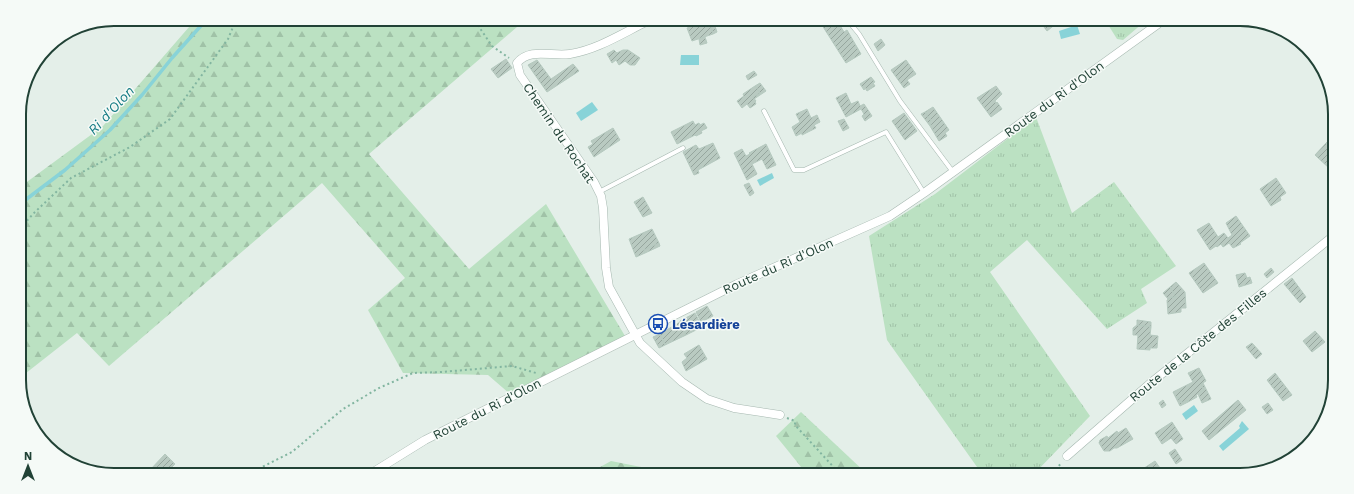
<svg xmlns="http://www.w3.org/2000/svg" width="1354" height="494" viewBox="0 0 1354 494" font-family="'Work Sans',sans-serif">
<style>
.grass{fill:url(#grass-tufts)}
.forest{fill:url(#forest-firs)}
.water{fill:#88d3d8}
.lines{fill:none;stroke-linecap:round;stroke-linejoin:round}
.stream{stroke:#88d3d8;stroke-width:3.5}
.building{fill:url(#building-hatch);stroke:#b5c9bf}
.lane-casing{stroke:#a6b8b0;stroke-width:5}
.street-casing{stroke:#a6b8b0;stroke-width:9}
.path{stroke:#82b5a0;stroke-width:2;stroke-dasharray:2 3;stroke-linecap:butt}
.lane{stroke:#fff;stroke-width:4}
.street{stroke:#fff;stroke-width:8}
.labels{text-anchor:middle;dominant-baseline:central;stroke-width:3;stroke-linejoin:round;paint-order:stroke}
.street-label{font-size:13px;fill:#214236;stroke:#f5faf7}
.transit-label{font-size:13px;font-weight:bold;fill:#164399;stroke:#f5faf7;text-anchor:start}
.water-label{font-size:14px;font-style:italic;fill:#167c84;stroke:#f5faf7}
.rim{fill:none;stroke:#214236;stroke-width:2}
</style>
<defs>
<pattern id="grass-tufts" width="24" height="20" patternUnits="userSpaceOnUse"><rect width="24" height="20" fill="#bbe1c2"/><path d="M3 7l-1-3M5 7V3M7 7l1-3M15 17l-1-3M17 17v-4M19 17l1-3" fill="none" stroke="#a0c2a7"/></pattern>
<pattern id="forest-firs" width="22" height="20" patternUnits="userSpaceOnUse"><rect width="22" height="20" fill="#bbe1c2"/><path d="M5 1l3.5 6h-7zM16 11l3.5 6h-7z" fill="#a0c2a7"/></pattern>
<pattern id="building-hatch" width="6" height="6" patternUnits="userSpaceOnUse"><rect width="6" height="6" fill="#b9cac1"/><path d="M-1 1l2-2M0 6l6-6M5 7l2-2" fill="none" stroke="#96a69e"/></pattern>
</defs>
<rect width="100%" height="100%" fill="#e4efe9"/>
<g class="grass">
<polygon points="1107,23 1143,23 1123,40 1117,39"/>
<polygon points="1036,117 1072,213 1114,182 1176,266 1141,289 1147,303 1107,329 1027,240 990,272 1090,416 1034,474 982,474 887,340 869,236 935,194"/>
</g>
<g class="forest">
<polygon points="196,19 524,21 369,154 469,269 546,204 625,336 510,394 488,375 403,373 368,310 405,278 322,183 109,366 77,333 21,377 20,187 103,126"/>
<polygon points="801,412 866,473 806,473 776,436"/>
<polygon points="611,461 666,472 591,472"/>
</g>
<g class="water">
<polygon points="1077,25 1080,34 1061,39 1059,31"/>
<polygon points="681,55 699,55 699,65 680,65"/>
<polygon points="592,102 598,110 581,121 576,113"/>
<polygon points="772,173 774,178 760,186 757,180"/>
<polygon points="1194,405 1198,411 1186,420 1182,414"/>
<polygon points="1242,421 1249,429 1223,451 1219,446 1240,428 1239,426"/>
</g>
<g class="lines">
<polyline class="stream" points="20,204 65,170 110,130 142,95 172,58 207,19"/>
</g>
<g class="building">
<polygon points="697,22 713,22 715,26 711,27 713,34 692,41 687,28 698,24"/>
<polygon points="820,22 838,22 844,32 847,30 861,54 846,63"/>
<polygon points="1041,23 1057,23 1047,31"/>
<polygon points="715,26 717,32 713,34 711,27"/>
<polygon points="705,37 707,43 700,45 699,39"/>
<polygon points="881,39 885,45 878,51 874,44"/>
<polygon points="614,50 617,53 623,50 628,50 640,58 635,65 630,65 625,61 619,65 616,60 612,63 607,54"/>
<polygon points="506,59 512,68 498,78 491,69"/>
<polygon points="537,60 551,79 573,64 579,71 547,92 528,65"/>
<polygon points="906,60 916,74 907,80 910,84 904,88 891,70"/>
<polygon points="754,71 757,75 748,80 746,76"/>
<polygon points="871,77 875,82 873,83 875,86 867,91 865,88 864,90 860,84"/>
<polygon points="760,83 766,91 754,99 753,97 760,93 755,86"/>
<polygon points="755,86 760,93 753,97 756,101 755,102 756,104 750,108 747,104 742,108 737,101 744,96 743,94"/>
<polygon points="996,86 1002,94 995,101 996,103 997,102 1002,109 991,117 977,98"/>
<polygon points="846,93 851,104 858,101 860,106 864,104 872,116 865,121 862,116 864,114 861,109 846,117 836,98"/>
<polygon points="933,107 949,130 945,133 947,136 939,141 930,126 931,125 929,122 931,121 925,112"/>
<polygon points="807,109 811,118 817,115 820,122 814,125 816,128 802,135 802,133 796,136 792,127 800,122 796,114"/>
<polygon points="925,112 931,121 929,122 931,125 930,126 921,114"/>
<polygon points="904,113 917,131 905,140 892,121"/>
<polygon points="844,119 849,128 843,131 838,121"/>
<polygon points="693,121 695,125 699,123 700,125 704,123 707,128 701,131 702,133 696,136 695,135 677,144 671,132"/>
<polygon points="613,128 620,140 594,157 588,147 593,144 591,141"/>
<polygon points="1329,140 1334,144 1333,150 1326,143"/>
<polygon points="713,143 720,158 698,170 699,173 694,175 683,152 696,145 699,149"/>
<polygon points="1326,143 1333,150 1333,165 1330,169 1315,155"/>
<polygon points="766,144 776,165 767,169 762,159 752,164 757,174 747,180 734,153 742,149 746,156 750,154 749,153"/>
<polygon points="1276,178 1286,193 1280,197 1281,200 1271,206 1260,189"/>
<polygon points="749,183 754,193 750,196 744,185"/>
<polygon points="643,197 652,213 643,217 634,202"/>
<polygon points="1332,201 1333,201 1333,214 1329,212"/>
<polygon points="1236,216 1250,236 1240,243 1241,244 1233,248 1229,243 1223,247 1221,244 1217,247 1216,246 1210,250 1197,230 1209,223 1218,237 1224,233 1228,238 1232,235 1226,223"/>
<polygon points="652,229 659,243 644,250 645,253 636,257 629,239"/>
<polygon points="659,243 660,246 645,253 644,250"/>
<polygon points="1204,263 1218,283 1203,293 1189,273"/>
<polygon points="1271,268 1274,272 1267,278 1264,274"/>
<polygon points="1245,273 1247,278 1250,277 1252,283 1239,287 1236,275"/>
<polygon points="1292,278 1306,297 1300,303 1284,284"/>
<polygon points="1176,282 1185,292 1186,308 1181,308 1181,312 1168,314 1167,300 1171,297 1176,297 1170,287"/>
<polygon points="1170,287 1176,297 1171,297 1168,299 1163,293"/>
<polygon points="707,306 713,316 701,322 696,312"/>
<polygon points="695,313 702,327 686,335 680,321"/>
<polygon points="1137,320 1151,322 1151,327 1137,325"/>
<polygon points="680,322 686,335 665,345 660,334"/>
<polygon points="1137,325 1151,327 1150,335 1158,336 1157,348 1150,348 1150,350 1137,349 1138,335 1133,335 1133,328"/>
<polygon points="1315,331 1325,342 1312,352 1303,341"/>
<polygon points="660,334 665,345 659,348 653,337"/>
<polygon points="1252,343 1262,354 1256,359 1246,347"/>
<polygon points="699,345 707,359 686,371 682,362 687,358 684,354"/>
<polygon points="1199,368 1206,381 1201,384 1204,390 1196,395 1197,397 1188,402 1187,400 1181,403 1178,397 1176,398 1173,392 1193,382 1188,373"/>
<polygon points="1275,373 1292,395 1283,401 1267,380"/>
<polygon points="1203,383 1211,399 1202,403 1198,394 1204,390 1201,384"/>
<polygon points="1178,397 1181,403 1187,400 1188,402 1180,406 1176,398"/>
<polygon points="1163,400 1166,405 1162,408 1159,403"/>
<polygon points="1238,400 1246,410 1209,440 1202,431"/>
<polygon points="1268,403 1273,410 1267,414 1262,407"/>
<polygon points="1172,422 1183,439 1176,444 1171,438 1162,444 1155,433"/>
<polygon points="1126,428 1133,439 1117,448 1114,448 1110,451 1104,451 1099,443 1100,440 1107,436 1108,438 1117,431 1118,433"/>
<polygon points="1175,449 1182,460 1176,464 1169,453"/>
<polygon points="165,454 175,464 169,470 150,470"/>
<polygon points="1155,461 1160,468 1153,473 1154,474 1135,474"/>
</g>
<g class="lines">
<defs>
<g id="lane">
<polyline points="849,22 859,34 900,101 953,172"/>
<polyline points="764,111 794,170 804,170 886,132 924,193"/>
<polyline points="599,192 683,148"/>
</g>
<g id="street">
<path d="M 648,21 C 623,33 597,50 570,54 C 552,57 530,47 517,63 L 520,75 L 594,182 L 601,196 L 603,208 L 606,268 L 609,287 L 640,343 L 682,382 L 707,399 L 734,408 L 780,415"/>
<polyline points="1067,456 1153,381 1332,237"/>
<polyline points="375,471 425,440 737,284 890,216 924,193 1158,24"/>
</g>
</defs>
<use href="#lane" class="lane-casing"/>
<use href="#street" class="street-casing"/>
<g class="path">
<polyline points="475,21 492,46 509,58"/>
<polyline points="20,228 35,212 71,178 130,147 170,119 228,39 236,20"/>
<polyline points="787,418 795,421 795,425 839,473"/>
<polyline points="254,471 292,452 343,409 379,388 413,373 441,372 512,366 536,373"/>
<polyline points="1053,474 1061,463"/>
</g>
<use href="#lane" class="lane"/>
<use href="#street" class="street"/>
</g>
<defs>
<symbol id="bus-ring" viewBox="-11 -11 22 22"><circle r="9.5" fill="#f5faf7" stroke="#1a4fb4" stroke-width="1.5"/><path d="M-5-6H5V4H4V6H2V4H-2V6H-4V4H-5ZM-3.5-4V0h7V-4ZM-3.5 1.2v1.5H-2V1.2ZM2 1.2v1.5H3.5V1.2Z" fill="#1a4fb4"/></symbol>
</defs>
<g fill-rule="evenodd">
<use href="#bus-ring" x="647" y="313" width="22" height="22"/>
</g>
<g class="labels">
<g class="street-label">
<text transform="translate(1054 99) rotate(-36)">Route du Ri d'Olon</text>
<text transform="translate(559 133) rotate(56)">Chemin du Rochat</text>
<text transform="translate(778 266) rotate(-24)">Route du Ri d'Olon</text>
<text transform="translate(1198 345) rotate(-39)">Route de la Côte des Filles</text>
<text transform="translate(487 409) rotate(-27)">Route du Ri d'Olon</text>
</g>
<g class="transit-label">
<text x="672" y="324">Lésardière</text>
</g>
<g class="water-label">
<text transform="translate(111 110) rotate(-47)">Ri d'Olon</text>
</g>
</g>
<path d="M0 0H1354V494H0ZM114 26H1240A88 88 0 0 1 1328 114V380A88 88 0 0 1 1240 468H114A88 88 0 0 1 26 380V114A88 88 0 0 1 114 26Z" fill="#f5faf7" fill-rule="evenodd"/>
<path class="rim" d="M114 26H1240A88 88 0 0 1 1328 114V380A88 88 0 0 1 1240 468H114A88 88 0 0 1 26 380V114A88 88 0 0 1 114 26Z"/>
<g transform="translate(28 466)" stroke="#f5faf7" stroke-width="3" paint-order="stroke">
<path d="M0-3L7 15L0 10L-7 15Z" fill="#214236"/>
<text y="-6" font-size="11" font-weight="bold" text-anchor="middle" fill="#214236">N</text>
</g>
</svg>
